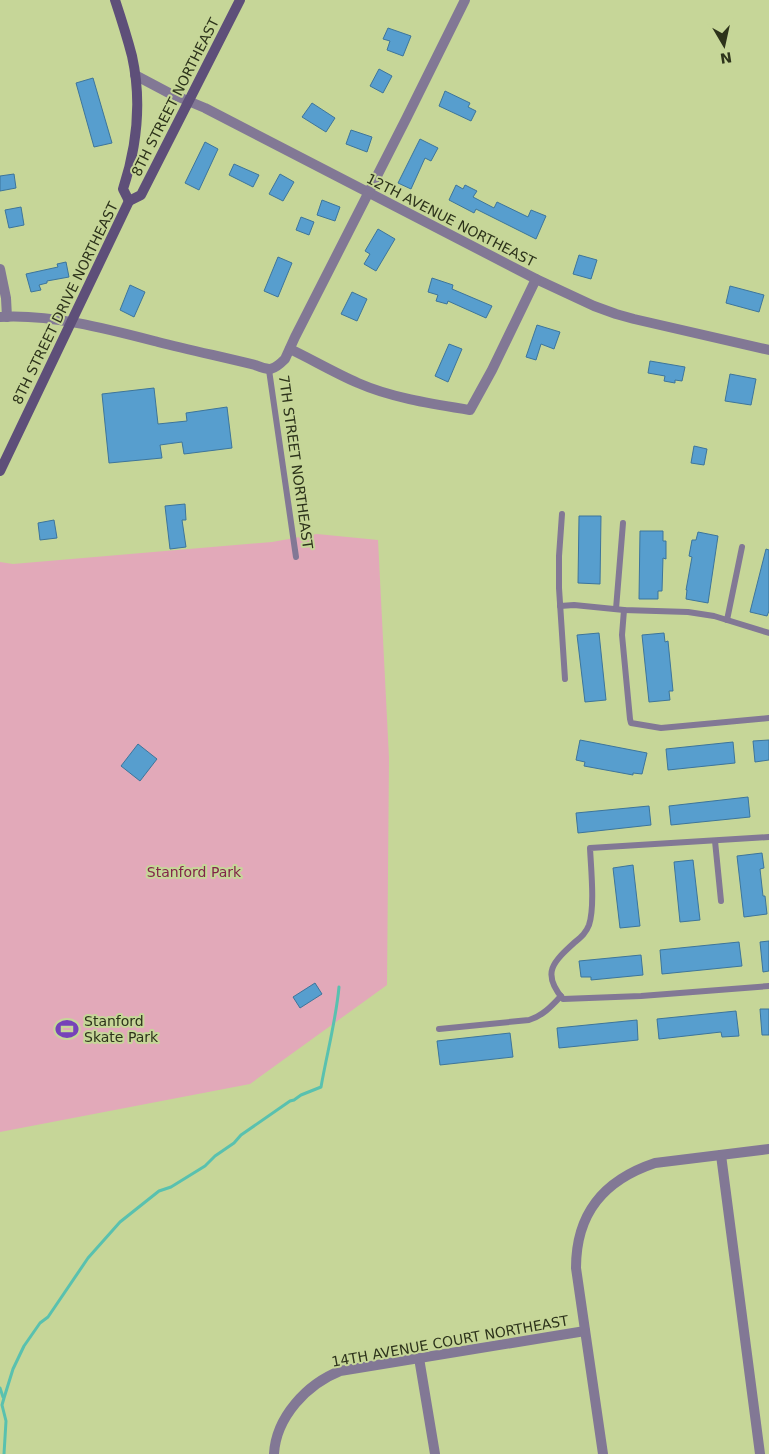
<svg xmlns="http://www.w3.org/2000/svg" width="769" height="1454" viewBox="0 0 769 1454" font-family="'DejaVu Sans',sans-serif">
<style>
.green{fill:#e2a9b9}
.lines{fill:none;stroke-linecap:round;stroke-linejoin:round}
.stream{stroke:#59c1af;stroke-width:3}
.building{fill:#579ece;stroke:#3d759b}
.lane{stroke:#827895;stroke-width:6}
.street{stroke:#827895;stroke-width:10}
.secondary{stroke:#5e4f79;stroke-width:10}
.labels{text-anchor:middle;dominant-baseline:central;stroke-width:4;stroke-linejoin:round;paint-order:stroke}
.street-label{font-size:14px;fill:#2d331b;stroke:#c6d698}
.park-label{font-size:14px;fill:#812449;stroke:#c6d698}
.poi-label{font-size:14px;fill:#2d331b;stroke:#c6d698;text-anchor:start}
</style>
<rect width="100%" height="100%" fill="#c6d698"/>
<polygon class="green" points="317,534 378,540 389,758 387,985 250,1084 0,1132 0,562 13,564 272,542"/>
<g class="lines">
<g class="stream">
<polyline points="0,1388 3,1397"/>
<path d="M 4,1454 L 6,1421 L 2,1405 L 4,1398 L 13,1369 L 24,1346 L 40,1323 L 48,1317 L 88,1258 L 120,1222 L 159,1191 L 171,1187 L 205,1166 L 215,1156 L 234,1143 L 241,1135 L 290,1101 L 294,1100 L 301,1095 L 321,1087 C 327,1053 336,1020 339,987"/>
</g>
</g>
<g class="building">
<polygon points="388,28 411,36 403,56 387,50 390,41 383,39"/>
<polygon points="379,69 392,76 383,93 370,86"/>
<polygon points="93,78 112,143 94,147 76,83"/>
<polygon points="445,91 470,103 468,107 476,111 471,121 439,106"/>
<polygon points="312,103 335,118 326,132 302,117"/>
<polygon points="351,130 372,137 367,152 346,144"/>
<polygon points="420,139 438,148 431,161 425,158 411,189 398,183"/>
<polygon points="205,142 218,149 199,190 185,183"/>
<polygon points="234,164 259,175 253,187 229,175"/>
<polygon points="14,174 16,188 0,191 0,176"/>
<polygon points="280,174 294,182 283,201 269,194"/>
<polygon points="456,185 463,189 465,185 477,191 473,197 494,208 497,202 528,217 531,210 546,216 536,239 476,209 474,213 449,200"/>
<polygon points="322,200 340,207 335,221 317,215"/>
<polygon points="21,207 24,225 9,228 5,210"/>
<polygon points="301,217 314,222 309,235 296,230"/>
<polygon points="378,229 395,239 376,271 364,264 370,254 365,251"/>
<polygon points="579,255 597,260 591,279 573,274"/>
<polygon points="278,257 292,263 278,297 264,291"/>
<polygon points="66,262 69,277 47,281 47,283 39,285 41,290 31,292 26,274 58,267 57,264"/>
<polygon points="432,278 453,285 452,289 492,306 486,318 448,301 447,304 436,301 438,295 428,292"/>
<polygon points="130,285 145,292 134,317 120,310"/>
<polygon points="730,286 764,295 759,312 726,303"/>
<polygon points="352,292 367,299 357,321 341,314"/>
<polygon points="537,325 560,332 554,349 541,344 536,360 526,357"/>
<polygon points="449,344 462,349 448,382 435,376"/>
<polygon points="650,361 685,367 682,381 675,380 675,383 664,381 665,376 648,373"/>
<polygon points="730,374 756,379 751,405 725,401"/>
<polygon points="154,388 158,424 187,421 186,413 227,407 232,448 184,454 182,442 160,445 162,458 109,463 102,394"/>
<polygon points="694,446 707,449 704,465 691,463"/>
<polygon points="185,504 186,520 182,520 186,547 170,549 165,506"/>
<polygon points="579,516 601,516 600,584 578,583"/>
<polygon points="54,520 57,538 40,540 38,523"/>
<polygon points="640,531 663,531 663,541 666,541 666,559 663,558 662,591 658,591 658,599 639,599"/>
<polygon points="698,532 718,536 708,603 686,599 687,590 686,590 692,557 689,556 692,540 696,540"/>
<polygon points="766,549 769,550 769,611 767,616 750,612"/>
<polygon points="599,633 606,700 585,702 577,635"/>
<polygon points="664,633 665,642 668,641 673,691 669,691 670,700 649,702 642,635"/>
<polygon points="580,740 647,753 642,774 633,773 633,775 584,766 585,762 576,760"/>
<polygon points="769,740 769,760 755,762 753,741"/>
<polygon points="733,742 735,763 668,770 666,749"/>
<polygon points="138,744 157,759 140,781 121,766"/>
<polygon points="748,797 750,817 671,825 669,806"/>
<polygon points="649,806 651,825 578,833 576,813"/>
<polygon points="762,853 764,868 760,869 763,896 765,896 767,914 744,917 737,856"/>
<polygon points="693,860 700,920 680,922 674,862"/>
<polygon points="633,865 640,926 620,928 613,868"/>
<polygon points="769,941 769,971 763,972 760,942"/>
<polygon points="739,942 742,966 662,974 660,950"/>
<polygon points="641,955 643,975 591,980 591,977 581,977 579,961"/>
<polygon points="315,983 322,994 300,1008 293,997"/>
<polygon points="760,1009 769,1009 769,1035 762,1035"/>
<polygon points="736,1011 739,1036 722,1037 721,1032 659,1039 657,1019"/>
<polygon points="637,1020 638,1040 559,1048 557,1028"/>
<polygon points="510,1033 513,1057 440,1065 437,1041"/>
</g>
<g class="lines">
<g class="lane">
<polyline points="269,370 296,557"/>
<polyline points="562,514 559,556 559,588 565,679"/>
<polyline points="560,606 574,605 624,610 688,612 714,616 769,633"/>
<polyline points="616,609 623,523"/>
<polyline points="624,610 622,635 630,719 631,723 661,728 769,718"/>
<polyline points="727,620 742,547"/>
<path d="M 769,837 L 590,848 C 591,869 595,907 589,925 C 586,933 581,937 575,942 C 553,962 541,973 563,999 L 641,996 L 769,986"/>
<polyline points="715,841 721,901"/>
<path d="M 439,1029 L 529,1020 C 542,1016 551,1007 561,996"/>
</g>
<g class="street">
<polyline points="135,75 169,93 205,108 536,279 594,306 616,314 634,319 769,350"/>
<polyline points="0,269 6,298 7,317"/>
<path d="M 0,317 C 52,314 108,329 158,342 C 190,350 222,357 255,365 C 270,371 273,371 285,359 L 295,337 L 406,119 L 465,0"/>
<path d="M 290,349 C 313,360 335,373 358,383 C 392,398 433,404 470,410 L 492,370 L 536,279"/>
<polyline points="721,1155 760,1454"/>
<polyline points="419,1358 435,1454"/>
<path d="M 274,1454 C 276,1417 307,1384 340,1371 L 585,1331"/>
<path d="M 603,1454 L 576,1268 C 576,1213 604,1180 655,1163 L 769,1149"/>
</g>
<g class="secondary">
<path d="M 115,0 C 121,18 127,37 132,56 C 142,101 137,146 123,189 L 129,201"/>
<polyline points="129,201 141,195 240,0"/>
<polyline points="0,471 129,201"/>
</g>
</g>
<defs>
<symbol id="stadium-bare" viewBox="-9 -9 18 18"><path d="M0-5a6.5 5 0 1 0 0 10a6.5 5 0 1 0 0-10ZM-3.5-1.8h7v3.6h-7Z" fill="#7642b9" stroke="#c6d698" stroke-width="2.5" paint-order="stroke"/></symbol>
</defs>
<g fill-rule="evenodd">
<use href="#stadium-bare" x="51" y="1013" width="32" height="32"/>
</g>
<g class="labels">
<g class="street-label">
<text transform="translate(175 97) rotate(-63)">8TH STREET NORTHEAST</text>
<text transform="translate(451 220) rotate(27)">12TH AVENUE NORTHEAST</text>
<text transform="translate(65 303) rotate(-64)">8TH STREET DRIVE NORTHEAST</text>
<text transform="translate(296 462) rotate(82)">7TH STREET NORTHEAST</text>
<text transform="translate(450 1341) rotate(-10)">14TH AVENUE COURT NORTHEAST</text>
</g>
<g class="park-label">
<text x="194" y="872">Stanford Park</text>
</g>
<g class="poi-label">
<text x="84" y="1021">Stanford<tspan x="84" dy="16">Skate Park</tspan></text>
</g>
</g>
<g transform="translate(724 45) rotate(171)" stroke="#c6d698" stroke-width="4" paint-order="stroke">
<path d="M0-4L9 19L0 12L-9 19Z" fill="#2d331b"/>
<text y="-8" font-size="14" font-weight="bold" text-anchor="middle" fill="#2d331b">N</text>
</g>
</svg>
